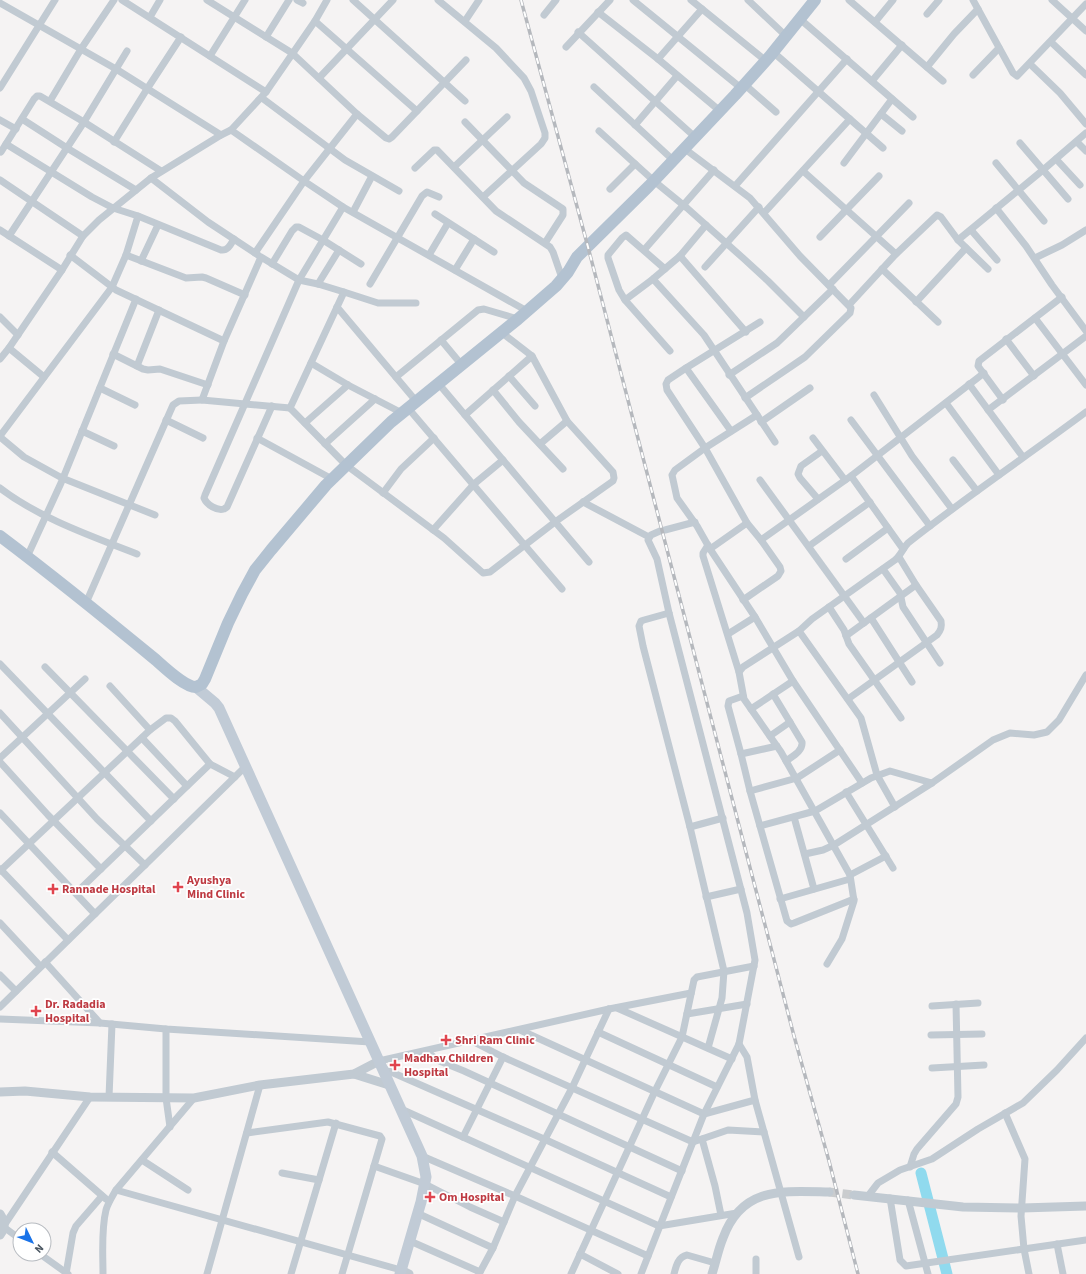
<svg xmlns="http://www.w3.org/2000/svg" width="1086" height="1274" viewBox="0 0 1086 1274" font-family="'Source Sans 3',sans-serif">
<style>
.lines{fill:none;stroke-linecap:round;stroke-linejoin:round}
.river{stroke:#90daee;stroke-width:11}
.tertiary-tunnel{stroke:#caccce;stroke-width:9;stroke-dasharray:9 4.5;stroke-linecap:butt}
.minor{stroke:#c1cad2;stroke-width:7}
.tertiary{stroke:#c1cad2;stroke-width:9}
.secondary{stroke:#c1cbd6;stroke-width:11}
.primary{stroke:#b3c2d1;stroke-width:12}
.rail-casing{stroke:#b5b8bd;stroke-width:3.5}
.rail{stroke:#fff;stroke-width:2;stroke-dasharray:6;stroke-linecap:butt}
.health-dot{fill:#e0444e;stroke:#fff;stroke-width:1.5}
.labels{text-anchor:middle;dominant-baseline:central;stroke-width:3.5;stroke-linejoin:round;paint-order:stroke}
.health-label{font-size:12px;font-weight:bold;fill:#be3a42;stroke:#fff;text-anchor:start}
</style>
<rect width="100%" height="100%" fill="#f5f3f3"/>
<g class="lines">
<polyline class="river" points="921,1173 947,1274"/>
<polyline class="tertiary-tunnel" points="829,1192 854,1195"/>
<g class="minor">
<polyline points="122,0 266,92"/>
<polyline points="207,0 292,53 357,114 386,138 389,139 392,137 466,60"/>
<polyline points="297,0 303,3"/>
<polyline points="353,0 465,101"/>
<polyline points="438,0 496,48 524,78 531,91 545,133 545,138 541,144 483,197"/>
<polyline points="633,0 741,88"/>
<polyline points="691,0 766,61"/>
<polyline points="748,0 786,36"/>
<polyline points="849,0 943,81"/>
<polyline points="973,0 1013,73 1017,76 1086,4"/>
<polyline points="1052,0 1086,31"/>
<polyline points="0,3 116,69 221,135"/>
<polyline points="598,12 658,59 720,111"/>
<polyline points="927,14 939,0"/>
<polyline points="544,15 556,0"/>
<polyline points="150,17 160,0"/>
<polyline points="800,19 913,117"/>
<polyline points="315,21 417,111"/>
<polyline points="465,21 479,0"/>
<polyline points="875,22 893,0"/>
<polyline points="578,32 695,137"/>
<polyline points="266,37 289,0"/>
<polyline points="1051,42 1086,75"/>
<polyline points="566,47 610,0"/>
<polyline points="773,52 883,148"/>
<polyline points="210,56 245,0"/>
<polyline points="658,59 702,9"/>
<polyline points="1030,64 1060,93 1086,124"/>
<polyline points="927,67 954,34 978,9"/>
<polyline points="973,75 999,48"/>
<polyline points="319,78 393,0"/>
<polyline points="872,81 902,45"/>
<polyline points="744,84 776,112"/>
<polyline points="594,87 673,160"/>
<polyline points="0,88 55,0"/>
<polyline points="262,98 345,160 399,191"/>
<polyline points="50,101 81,49 114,0"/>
<polyline points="881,114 902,131"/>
<polyline points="22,119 67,148 136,190"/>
<polyline points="0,120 16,129"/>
<polyline points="465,122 524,183 563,209 563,215 545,243"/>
<polyline points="635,125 677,76"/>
<polyline points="231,130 266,92 315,21 327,0"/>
<polyline points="599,131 654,181 687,208 743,258 768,281 804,317"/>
<polyline points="114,142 147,89 181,37"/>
<polyline points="1077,142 1086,151"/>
<polyline points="1020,143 1068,199"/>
<polyline points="685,149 750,198 800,256 851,308 850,313 805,357 745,398"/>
<polyline points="1,152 34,99 37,96 40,96 84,122 161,171"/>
<polyline points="1056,159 1080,185"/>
<polyline points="844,163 892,99"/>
<polyline points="996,163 1044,221"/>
<polyline points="454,167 507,117"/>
<polyline points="415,168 434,150 437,150 496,211 550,247 553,252 562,278"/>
<polyline points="803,171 896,254"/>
<polyline points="151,178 208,222 258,255"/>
<polyline points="0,180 83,236"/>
<polyline points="735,186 847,59"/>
<polyline points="610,189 635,164"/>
<polyline points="996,208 1026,246 1052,285 1086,331"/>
<polyline points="353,212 372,176"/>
<polyline points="764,213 850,119"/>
<polyline points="435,214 494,252"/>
<path d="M 138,216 L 221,250 C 228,251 231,244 234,239"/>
<polyline points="0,230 62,270"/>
<polyline points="971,230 997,260"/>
<polyline points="9,236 84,122 127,51"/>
<polyline points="820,237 879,176"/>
<polyline points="958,240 1043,170 1086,133"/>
<polyline points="644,250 714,170"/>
<polyline points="255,253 304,181 357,114"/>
<polyline points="70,255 116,290 224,341 261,257 299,280 318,284 344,292 290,408 346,465 444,538 483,573 490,572 555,522 613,481 614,478 613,472 567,421 532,356 501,332"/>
<polyline points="126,255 186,278 202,277 206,278 245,295"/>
<polyline points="429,255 448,223"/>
<polyline points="680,256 746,332"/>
<polyline points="1035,258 1062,245 1086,230"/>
<polyline points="141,261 158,225"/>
<polyline points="272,264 292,231 296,227 299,227 323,240 361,264"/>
<polyline points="705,267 759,207"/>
<polyline points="665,269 626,235 622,238 608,255 608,258 619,290 625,300 670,351"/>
<polyline points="882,269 938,322"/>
<polyline points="455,270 474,239"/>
<polyline points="653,279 704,335 775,442"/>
<polyline points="318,284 339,250"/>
<polyline points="370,284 422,196 427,192 439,197"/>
<polyline points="829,285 909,203"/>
<polyline points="344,292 378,303 416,303"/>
<polyline points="625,300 653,279 680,256 706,225"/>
<polyline points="916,302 966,248"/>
<polyline points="849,305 896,254 937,215 941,217 958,240 988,269"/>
<polyline points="337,307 416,401"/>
<polyline points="0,317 18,335"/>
<polyline points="1035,318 1086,385"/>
<polyline points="1006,339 1034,376"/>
<polyline points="441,340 461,364"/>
<polyline points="224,341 202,400 290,408"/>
<polyline points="9,348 44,377"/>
<polyline points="113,354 143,369 148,370 160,369 208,385"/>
<polyline points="0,359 9,348 62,270 83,236 99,220 151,178 221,135 231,130 304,181 343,207 527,311"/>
<polyline points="311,363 348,385 402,413"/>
<polyline points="137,366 159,310"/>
<polyline points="686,368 731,431"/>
<polyline points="729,375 777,343 833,289"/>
<polyline points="509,376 535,406"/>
<polyline points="396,377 478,310 484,309 518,319"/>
<polyline points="438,383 589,562"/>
<polyline points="969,384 1023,457"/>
<polyline points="100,388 135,405"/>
<polyline points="493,390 519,422 563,469"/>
<polyline points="874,395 912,456 952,509"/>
<polyline points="1003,400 978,366 979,361 1062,297"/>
<polyline points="946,403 999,475"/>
<path d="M 272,406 L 227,507 L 224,509 C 217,511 207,505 204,498 L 205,495 L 299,280 L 343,207"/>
<polyline points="408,408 562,589"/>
<polyline points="988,410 1086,336"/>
<polyline points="465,415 532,356"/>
<polyline points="757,415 705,448 675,470 672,475 677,498 697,526 710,549 755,617 793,681 862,783"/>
<polyline points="166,420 203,438"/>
<polyline points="851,420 930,526"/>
<polyline points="761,422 810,388"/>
<polyline points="305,423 348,385"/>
<polyline points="82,431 114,446"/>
<polyline points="0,436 112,287 126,255 138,216 113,208 92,197 6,144"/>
<polyline points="0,437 24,457 62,478 155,515"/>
<polyline points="257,438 332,479"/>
<polyline points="813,438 845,480"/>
<polyline points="325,444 375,399"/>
<polyline points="540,444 567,421"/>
<polyline points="953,460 977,491"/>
<polyline points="851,476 903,549"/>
<polyline points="760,480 864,623"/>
<path d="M 0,488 C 39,518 91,536 137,554"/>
<polyline points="383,493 401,469 434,438"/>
<polyline points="818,499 800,478 798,474 801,466 822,451"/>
<polyline points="583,502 649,537"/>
<polyline points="433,530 474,484 503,460"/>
<polyline points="665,530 695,522"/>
<polyline points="761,540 851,476 984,373"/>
<polyline points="708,545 703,553 703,556 739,672"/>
<polyline points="809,546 870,502"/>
<polyline points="710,549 747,523"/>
<polyline points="27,557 61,483 136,299"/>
<polyline points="846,559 888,528"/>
<polyline points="883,569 900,593 903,607 940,663"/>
<polyline points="743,600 778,576 781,571 780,567 761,540 747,523 705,448 667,390 666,384 668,380 686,368 760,322"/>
<polyline points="86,603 173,405 179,401 202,400"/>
<polyline points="829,607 844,630 849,644 901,718"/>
<polyline points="669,613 644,620 641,621 639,626 643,646 690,827 724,971 722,998 708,1048"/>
<polyline points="871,618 912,682"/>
<polyline points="799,631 861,718 877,775 895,807"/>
<polyline points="728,634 755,617"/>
<polyline points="846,636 916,585"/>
<polyline points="0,664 151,821"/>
<polyline points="45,667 174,799"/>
<polyline points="110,686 150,730"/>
<path d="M 773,694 L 802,742 C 803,751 793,756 786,761"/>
<polyline points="743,696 729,701 728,706 741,754 750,791 787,921 791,924 794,923 854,899"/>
<path d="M 848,699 L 937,635 C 941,630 942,627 941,621 L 916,585 L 899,557"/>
<polyline points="751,709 793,681"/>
<polyline points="0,713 97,819 145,865"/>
<polyline points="770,736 790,722"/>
<polyline points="142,738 187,786"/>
<polyline points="741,754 777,746"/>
<polyline points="0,758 85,679"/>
<polyline points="0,762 48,815 101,869"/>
<polyline points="750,791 797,778 840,750"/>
<polyline points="846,792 893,868"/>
<polyline points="0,813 95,914"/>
<polyline points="794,817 814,889"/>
<polyline points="760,826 815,811 871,778 890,771 932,783"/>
<polyline points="690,827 723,818"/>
<polyline points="805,854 823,850 834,845 932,783 993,740 1010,733 1034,735 1047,732 1059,720 1086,675"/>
<polyline points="0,869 68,940"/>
<polyline points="0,871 150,730 166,718 171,718 175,721 210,764 235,777"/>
<polyline points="850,875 886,856"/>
<polyline points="76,893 210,764"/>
<polyline points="706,897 741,889"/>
<polyline points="780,899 850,879"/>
<polyline points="0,923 40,966"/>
<polyline points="45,962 100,1023"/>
<path d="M 827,964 L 842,939 L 854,901 L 850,875 L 781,752 L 744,699 L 739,672 L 743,667 L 799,631 L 812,619 L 895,560 C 901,555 903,548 908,543 C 966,497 1027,456 1086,412"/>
<polyline points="0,975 16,991"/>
<polyline points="932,1006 978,1003"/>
<polyline points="0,1007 245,767"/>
<polyline points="617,1008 732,1059"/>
<polyline points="687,1014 747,1004"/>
<polyline points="0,1019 100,1023 166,1029 370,1042"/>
<polyline points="166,1029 166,1098 170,1127"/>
<polyline points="520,1030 704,1114 755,1100"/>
<polyline points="598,1032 717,1087"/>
<polyline points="931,1035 982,1034"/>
<polyline points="472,1041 503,1057 693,1142 728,1130 764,1132"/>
<polyline points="739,1044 747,1057 755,1100 799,1257"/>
<polyline points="427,1051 437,1060 464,1071 682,1171"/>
<polyline points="379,1061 609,1009 691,993"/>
<polyline points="382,1068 544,1139 671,1197"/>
<polyline points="932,1068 984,1065"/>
<polyline points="109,1097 112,1024"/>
<polyline points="401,1109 659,1226 737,1213"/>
<polyline points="1005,1113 1025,1159 1021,1216 1024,1249 1029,1274"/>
<polyline points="247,1133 328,1122 380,1136 382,1139 342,1274"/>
<polyline points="463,1137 503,1057"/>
<polyline points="702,1139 715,1186 721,1215"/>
<polyline points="52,1152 106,1199"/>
<polyline points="422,1156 515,1196 648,1256"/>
<polyline points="142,1160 188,1190"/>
<polyline points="374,1166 425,1184 470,1207 504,1222"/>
<polyline points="910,1167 914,1154 917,1149 956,1104 958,1097 956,1004"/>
<polyline points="282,1173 319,1180"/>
<polyline points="116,1190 401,1270"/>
<polyline points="868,1196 878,1183 900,1170 932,1159 978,1129 1023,1103 1057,1070 1086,1038"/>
<polyline points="890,1198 900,1260 906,1266 1086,1240"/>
<polyline points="908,1200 928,1274"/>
<polyline points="417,1213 493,1248"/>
<polyline points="5,1224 90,1097"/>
<polyline points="5,1228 20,1239"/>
<polyline points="410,1241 480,1272"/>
<polyline points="1057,1244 1063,1274"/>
<polyline points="40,1254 68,1274"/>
<polyline points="580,1254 618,1274"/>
<polyline points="66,1274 73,1233 76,1226 102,1196"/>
<path d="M 103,1274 C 103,1254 101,1230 106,1210 C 108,1203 112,1197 116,1190 L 194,1098"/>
<polyline points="207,1274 260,1085"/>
<polyline points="291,1274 336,1123"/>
<polyline points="479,1274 493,1248 515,1196 572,1088 609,1009"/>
<polyline points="571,1274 655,1091 682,1037 694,980 697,977 754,966"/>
<polyline points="641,1274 704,1114 739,1044 755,960 747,913 669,613 657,559 648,540 651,535 660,531"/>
<path d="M 674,1274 C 676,1266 678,1257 687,1255 L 715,1263"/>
<polyline points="756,1274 756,1259"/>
</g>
<g class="tertiary">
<polyline points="354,1074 389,1085"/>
<polyline points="0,1092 25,1091 90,1097 194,1098 260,1085 354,1074 379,1061"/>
<polyline points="854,1195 963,1207 1022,1208 1086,1206"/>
<path d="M 0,1214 C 5,1222 6,1227 0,1235"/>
<polyline points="401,1270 409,1274"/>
<path d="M 712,1274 C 716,1262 718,1250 723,1238 C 742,1186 783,1191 829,1192"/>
</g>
<polyline class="secondary" points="196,687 215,703 219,708 422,1156 426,1177 421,1202 400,1274"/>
<path class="primary" d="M 0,536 C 53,576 105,618 156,660 C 165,668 185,687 196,687 L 202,684 L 205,679 L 228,623 L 242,594 L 255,570 L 271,550 L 326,485 L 391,422 L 518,319 L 556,286 L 568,272 L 577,257 L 649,186 L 735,95 L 770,56 L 815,0"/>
<defs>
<polyline id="rail" points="521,0 588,247 794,1036 829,1161 858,1274"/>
</defs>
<use href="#rail" class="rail-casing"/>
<use href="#rail" class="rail"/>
</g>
<g class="health-dot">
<path d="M176 881h4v4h4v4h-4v4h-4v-4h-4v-4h4z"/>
<path d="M51 883h4v4h4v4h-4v4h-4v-4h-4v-4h4z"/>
<path d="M34 1005h4v4h4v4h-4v4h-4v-4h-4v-4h4z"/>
<path d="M444 1034h4v4h4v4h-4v4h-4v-4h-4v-4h4z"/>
<path d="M393 1059h4v4h4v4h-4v4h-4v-4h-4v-4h4z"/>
<path d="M428 1191h4v4h4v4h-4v4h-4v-4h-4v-4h4z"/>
</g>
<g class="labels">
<g class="health-label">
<text x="187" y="880">Ayushya<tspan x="187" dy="14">Mind Clinic</tspan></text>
<text x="62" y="889">Rannade Hospital</text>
<text x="45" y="1004">Dr. Radadia<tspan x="45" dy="14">Hospital</tspan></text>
<text x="455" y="1040">Shri Ram Clinic</text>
<text x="404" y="1058">Madhav Children<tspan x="404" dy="14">Hospital</tspan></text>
<text x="439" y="1197">Om Hospital</text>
</g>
</g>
<g transform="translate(32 1242) rotate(133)"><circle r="19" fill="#ffffff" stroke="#b7bbc0"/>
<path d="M0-3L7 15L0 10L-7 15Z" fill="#1a73e8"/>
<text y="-6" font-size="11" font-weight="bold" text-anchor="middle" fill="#4a5661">N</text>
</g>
</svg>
